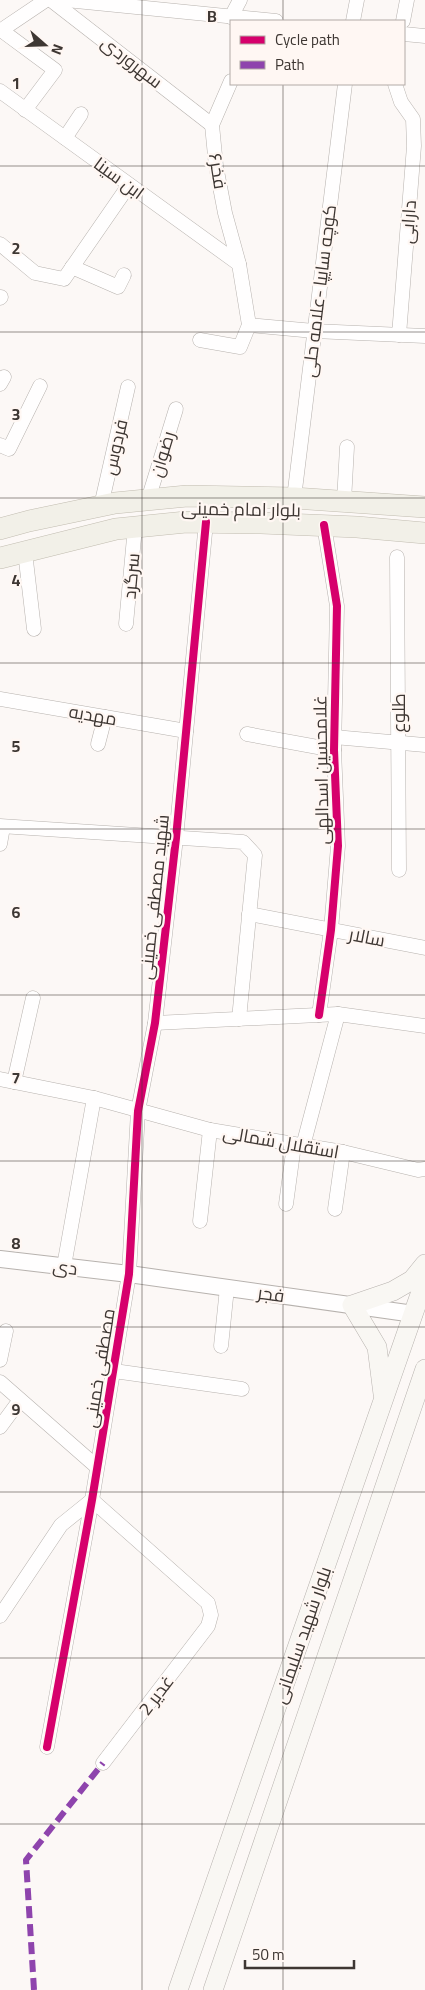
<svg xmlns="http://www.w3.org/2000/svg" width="425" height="1990" viewBox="0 0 425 1990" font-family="Georgia,Cairo,serif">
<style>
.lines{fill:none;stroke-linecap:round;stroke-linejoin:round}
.minor-casing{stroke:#b7b2ae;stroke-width:15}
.tertiary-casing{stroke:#b7b2ae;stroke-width:18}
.secondary-casing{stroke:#b7b2ae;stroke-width:20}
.primary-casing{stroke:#c1bcb0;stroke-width:22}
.minor{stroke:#fffefe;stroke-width:14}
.tertiary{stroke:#fffefe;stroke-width:16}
.secondary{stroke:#f9f7f3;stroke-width:19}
.primary{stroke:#f2f0e8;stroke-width:21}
.quiet{stroke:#8e44ad;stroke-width:6;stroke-dasharray:12 6;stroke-linecap:butt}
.cycleway-casing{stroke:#fff7f3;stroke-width:11}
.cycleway{stroke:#d6006c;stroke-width:8}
.grid{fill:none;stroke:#3e3733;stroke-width:1;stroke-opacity:0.55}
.labels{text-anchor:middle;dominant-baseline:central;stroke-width:4.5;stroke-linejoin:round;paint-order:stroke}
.street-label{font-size:18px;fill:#3e3733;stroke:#fff7f3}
.grid-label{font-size:16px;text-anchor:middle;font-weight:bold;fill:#3e3733;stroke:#fff7f3;stroke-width:4.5;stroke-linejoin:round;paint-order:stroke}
</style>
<rect width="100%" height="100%" fill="#fcf8f6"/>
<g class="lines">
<defs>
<g id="minor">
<polyline points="51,0 212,125"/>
<polyline points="66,0 276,21"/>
<polyline points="231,17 240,0"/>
<polyline points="353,21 357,0"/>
<polyline points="403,21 407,0"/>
<polyline points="1,30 55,70 25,110"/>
<polyline points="0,31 46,0"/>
<polyline points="404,34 425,36"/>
<polyline points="395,84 401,102 413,119 414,146 399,335"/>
<polyline points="0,91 239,264"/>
<polyline points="65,138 81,114"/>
<polyline points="0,244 35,273 64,279 129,185"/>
<polyline points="72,267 118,287 124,275"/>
<polyline points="0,298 1,297"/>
<polyline points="249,325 314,331 425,336"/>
<polyline points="200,340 240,347 249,325 239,264 225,213 216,166 212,125 231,81"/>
<polyline points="0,384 4,377"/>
<polyline points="0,445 9,449 40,386"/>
<polyline points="294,498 345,84"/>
<polyline points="148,500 176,409"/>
<polyline points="344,501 347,447"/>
<polyline points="101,506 128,387"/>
<polyline points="25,552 34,629"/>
<polyline points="397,557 399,870"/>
<polyline points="126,624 135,527"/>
<polyline points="0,699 186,731"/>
<polyline points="247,734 334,750"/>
<polyline points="334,737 425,745"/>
<polyline points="98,744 105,717"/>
<polyline points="0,826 243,842 255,855 239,1019"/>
<polyline points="0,844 3,827"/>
<polyline points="249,914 425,948"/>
<polyline points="319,1015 331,930 338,846 334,750 337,606 324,525"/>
<polyline points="155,1023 338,1014 425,1026"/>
<polyline points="0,1079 94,1098 210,1130 343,1152 418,1170 425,1169"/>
<polyline points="14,1082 33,998"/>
<polyline points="303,1146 338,1014"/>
<polyline points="286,1204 294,1145"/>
<polyline points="335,1209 343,1152"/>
<polyline points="200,1221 210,1130"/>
<polyline points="64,1266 94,1098"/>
<polyline points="221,1346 227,1288"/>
<polyline points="0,1360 6,1331"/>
<polyline points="114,1371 242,1389"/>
<polyline points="0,1382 97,1467"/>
<polyline points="0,1427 20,1400"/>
<polyline points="92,1500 208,1603 211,1615 208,1626 103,1763"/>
<polyline points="0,1616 61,1525 92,1500"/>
<polyline points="47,1747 92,1500 129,1274 138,1111 155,1023 176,838 206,522"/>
</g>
<polyline id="tertiary" points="0,1259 129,1274 414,1314"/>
<g id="secondary">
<polyline points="383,1394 377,1347 352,1305 393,1291 412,1280 425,1264"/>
<polyline points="178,1990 425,1280"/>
<polyline points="213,1990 425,1369"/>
</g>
<g id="primary">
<polyline points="0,529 29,521 115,503 187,496 294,498 425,507"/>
<polyline points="0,558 116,529 186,522 261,523 357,527 425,533"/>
</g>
</defs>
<use href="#minor" class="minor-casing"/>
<use href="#tertiary" class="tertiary-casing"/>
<use href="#secondary" class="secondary-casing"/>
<use href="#primary" class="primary-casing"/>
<use href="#minor" class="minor"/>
<use href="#tertiary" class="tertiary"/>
<use href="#secondary" class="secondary"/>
<use href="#primary" class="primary"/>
<polyline class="quiet" points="34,1990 26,1860 103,1763"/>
<defs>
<g id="cycleway">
<polyline points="319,1015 331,930 338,846 334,750 337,606 324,525"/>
<polyline points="47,1747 92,1500 129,1274 138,1111 155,1023 176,838 206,522"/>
</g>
</defs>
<use href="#cycleway" class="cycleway-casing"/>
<use href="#cycleway" class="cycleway"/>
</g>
<path class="grid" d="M 142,0 L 142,1990M 283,0 L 283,21M 283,84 L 283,1990M 0,166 L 425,166M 0,332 L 425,332M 0,498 L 425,498M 0,663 L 425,663M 0,829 L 425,829M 0,995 L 425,995M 0,1161 L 425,1161M 0,1327 L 425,1327M 0,1492 L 425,1492M 0,1658 L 425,1658M 0,1824 L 425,1824"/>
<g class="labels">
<g class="street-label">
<text transform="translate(132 62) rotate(38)">سهروردی</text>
<text transform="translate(218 171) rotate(81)">فخر۶</text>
<text transform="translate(119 178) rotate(36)">ابن سینا</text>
<text transform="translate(408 222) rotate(-86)">دارابی</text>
<text transform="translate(319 291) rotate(-83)">کوچه سایپا -علامه حلی</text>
<text transform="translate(115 447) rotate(-77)">فردوس</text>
<text transform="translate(162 454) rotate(-73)">رضوان</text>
<text transform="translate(241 509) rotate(1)">بلوار امام خمینی</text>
<text transform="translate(131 576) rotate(-85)">سرگرد</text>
<text transform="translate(398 713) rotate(-90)">طلوع</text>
<text transform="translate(93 715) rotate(10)">مهدیه</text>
<text transform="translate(321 770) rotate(-91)">غلامحسین اسدالهی</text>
<text transform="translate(154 897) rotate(-84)">شهید مصطفی خمینی</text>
<text transform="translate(367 937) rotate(11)">سالار</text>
<text transform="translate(281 1142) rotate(10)">استقلال شمالی</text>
<text transform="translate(65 1267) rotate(7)">دی</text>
<text transform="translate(271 1294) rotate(8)">فجر</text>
<text transform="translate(99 1368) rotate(-81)">مصطفی خمینی</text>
<text transform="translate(302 1635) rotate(-71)">بلوار شهید سلیمانی</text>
<text transform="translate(156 1695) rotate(-53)">غدير 2</text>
</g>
</g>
<g class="grid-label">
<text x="212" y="22">B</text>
<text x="16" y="89">1</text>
<text x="16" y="254">2</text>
<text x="16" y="420">3</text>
<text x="16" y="586">4</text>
<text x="16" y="752">5</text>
<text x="16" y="918">6</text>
<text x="16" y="1084">7</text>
<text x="16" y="1249">8</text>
<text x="16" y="1415">9</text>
</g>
<rect x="230" y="20" width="175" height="65" fill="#fff7f3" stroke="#b2aaa6"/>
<rect x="240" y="36" width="25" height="8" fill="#d6006c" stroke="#b2aaa6"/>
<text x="275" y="45" font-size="15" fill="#3e3733">Cycle path</text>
<rect x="240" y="61" width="25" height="8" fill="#8e44ad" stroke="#b2aaa6"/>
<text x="275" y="70" font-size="15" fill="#3e3733">Path</text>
<g transform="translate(45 45) rotate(110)" stroke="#fff7f3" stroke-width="4" paint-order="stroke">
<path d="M0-4L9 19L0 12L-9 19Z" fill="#3e3733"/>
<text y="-8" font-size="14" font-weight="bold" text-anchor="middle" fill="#3e3733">N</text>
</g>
<path d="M245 1960v8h109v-8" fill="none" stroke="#3e3733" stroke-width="2.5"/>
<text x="252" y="1960" font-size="15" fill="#3e3733" stroke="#fff7f3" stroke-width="4" paint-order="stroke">50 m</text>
</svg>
